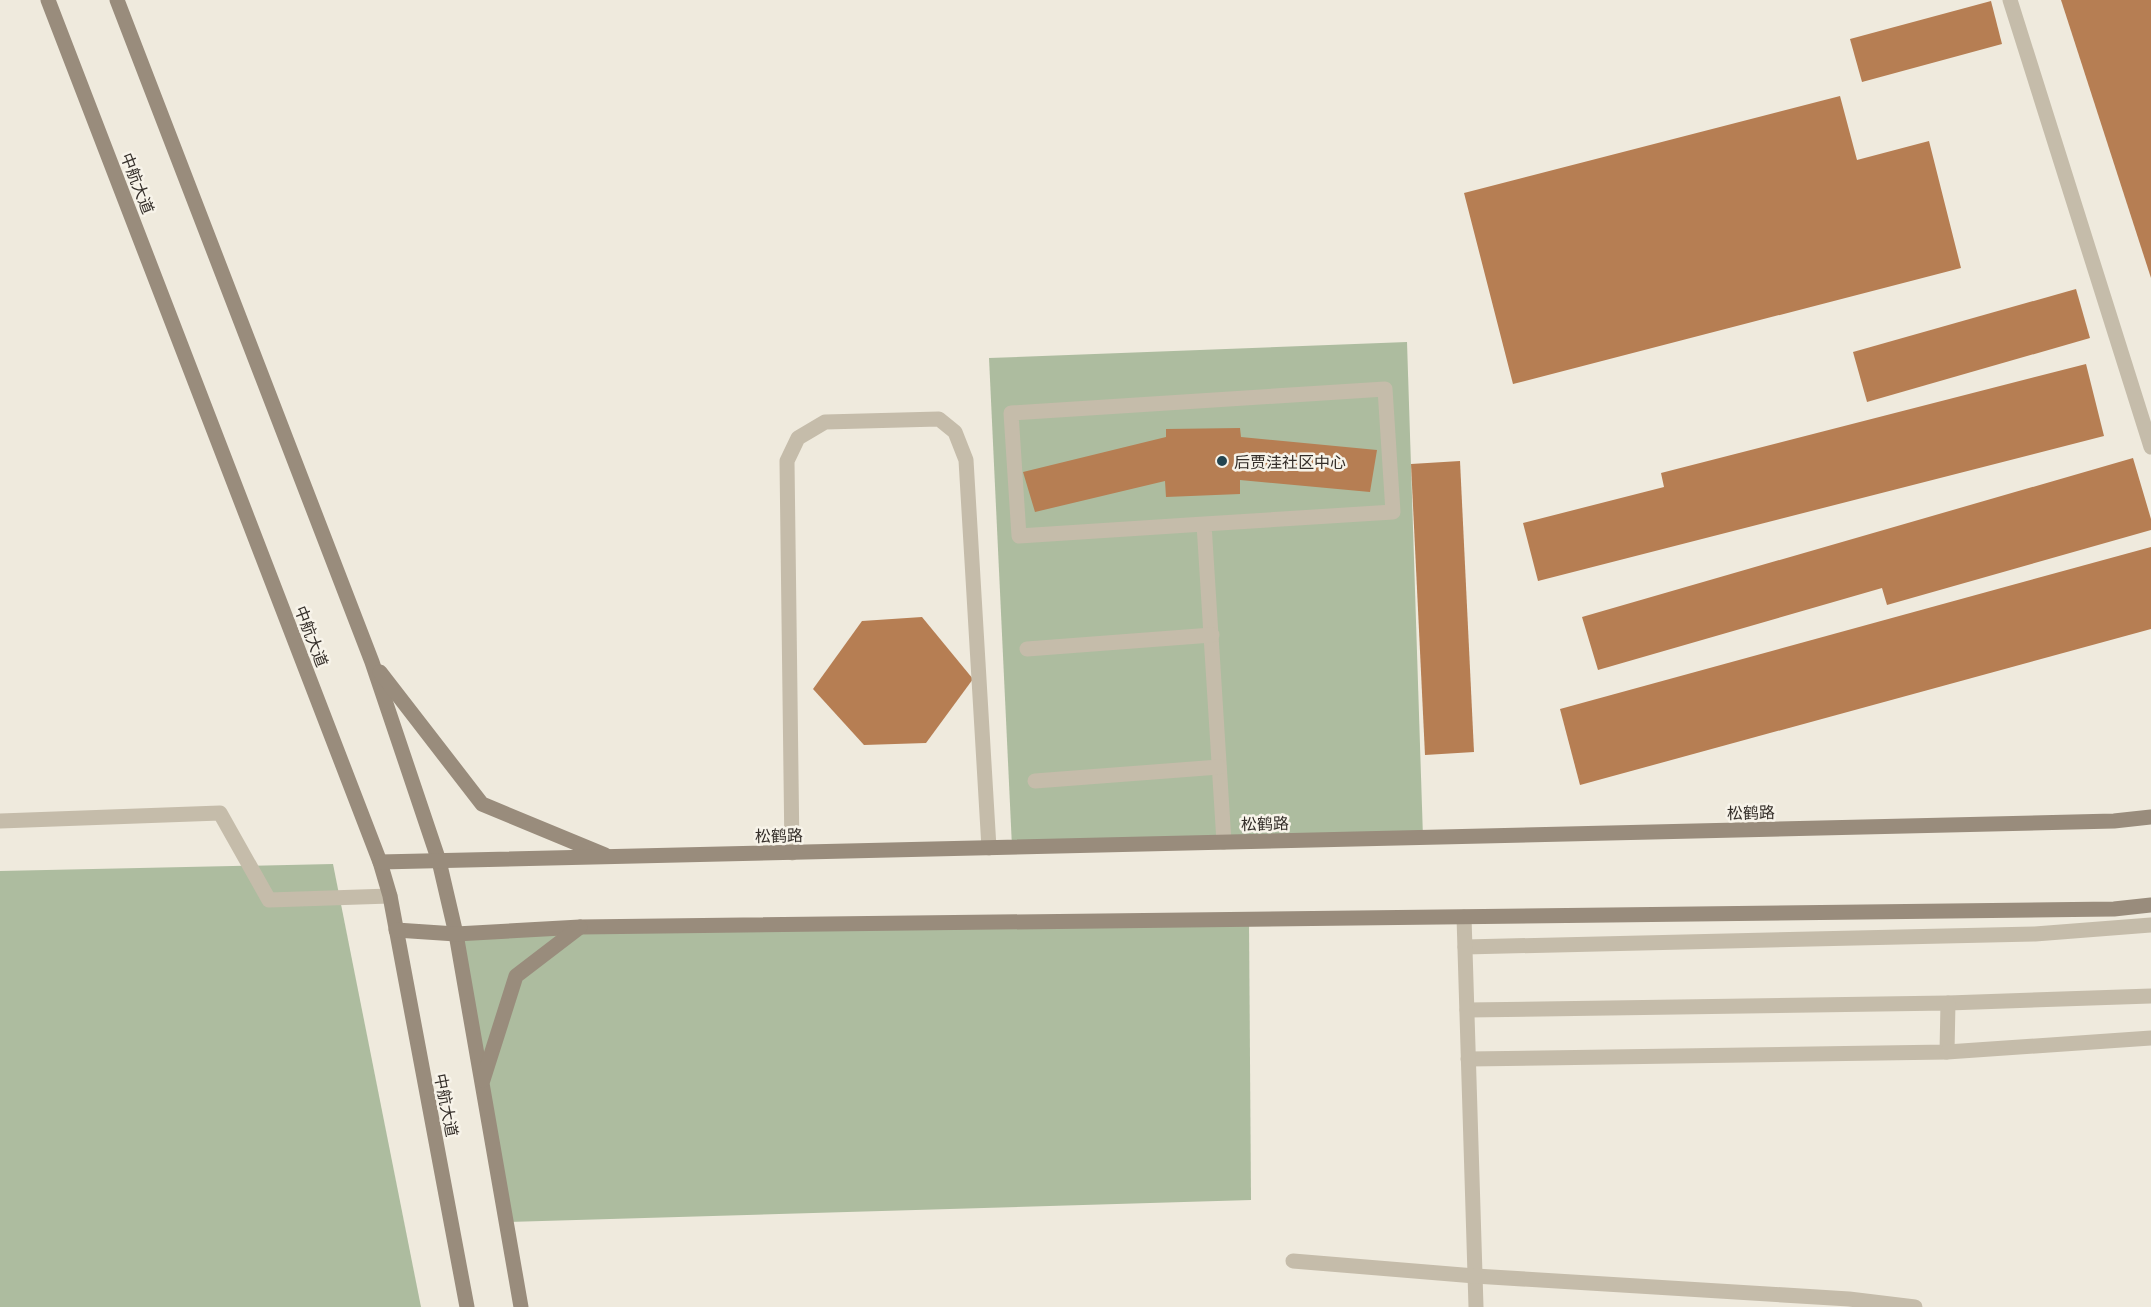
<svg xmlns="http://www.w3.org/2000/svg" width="2151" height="1307" viewBox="0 0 2151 1307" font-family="Commissioner,'Noto Sans SC',sans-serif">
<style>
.green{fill:#adbc9f}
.building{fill:#b67e53}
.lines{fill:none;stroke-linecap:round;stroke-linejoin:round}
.service{stroke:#c5bcaa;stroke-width:15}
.minor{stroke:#c5bcaa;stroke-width:15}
.secondary{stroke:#998c7c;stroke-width:15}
.poi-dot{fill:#244550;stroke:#f7f3e9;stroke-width:2}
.labels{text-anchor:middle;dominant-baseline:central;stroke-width:5;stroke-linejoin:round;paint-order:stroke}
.street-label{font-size:16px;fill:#342e29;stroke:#f7f3e9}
.poi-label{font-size:16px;fill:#342e29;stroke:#f7f3e9;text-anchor:start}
</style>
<rect width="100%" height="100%" fill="#efeadd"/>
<g class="green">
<polygon points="1407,342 1423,838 1012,847 989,358"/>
<polygon points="333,864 421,1307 0,1307 0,871"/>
<polygon points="1249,920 1251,1200 506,1222 456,934"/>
</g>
<g class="building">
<polygon points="2061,0 2151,0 2151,278"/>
<polygon points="1991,1 2002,44 1862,82 1850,39"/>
<polygon points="1840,96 1857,160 1929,141 1961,268 1513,384 1464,193"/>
<polygon points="2076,289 2090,338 1867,402 1853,352"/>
<polygon points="2086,364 2104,436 1538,581 1523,523 1664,487 1661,473"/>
<polygon points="1240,428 1241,437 1377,450 1370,492 1240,480 1240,494 1166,497 1165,481 1035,512 1023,472 1166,437 1166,429"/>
<polygon points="2133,458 2151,519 2151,530 1887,605 1882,588 1598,670 1582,617"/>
<polygon points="1460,461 1474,752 1425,755 1411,464"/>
<polygon points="2151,547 2151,629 1580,785 1560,709"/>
<polygon points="922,617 973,679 926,743 864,745 813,689 862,621"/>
</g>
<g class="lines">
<g class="service">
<polyline points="1204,524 1393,512 1385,389 1011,413 1019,536 1204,524 1224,842"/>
<polyline points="1027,649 1212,635"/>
<polyline points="1035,781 1219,767"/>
<polyline points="0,821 220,813 269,900 390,896"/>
<polyline points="792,853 787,461 798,438 825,422 939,419 955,432 966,460 989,848"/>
<polyline points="1465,947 2035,934 2151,925"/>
<polyline points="1948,1003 2151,996"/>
<polyline points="1467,1010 1948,1003 1947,1052 1468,1059"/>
<polyline points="1947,1052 2151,1038"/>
</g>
<g class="minor">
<polyline points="2010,0 2151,447"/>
<polyline points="1464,917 1476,1307"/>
<polyline points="1293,1261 1475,1276 1849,1299 1915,1307"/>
</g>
<g class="secondary">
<polyline points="48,0 380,862 390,896 467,1307"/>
<polyline points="117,0 372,662 439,861 456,934 521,1307"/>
<polyline points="380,672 482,804 605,855"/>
<polyline points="380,862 2114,821 2151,817"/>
<polyline points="396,930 456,934 580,927 2114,909 2151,905"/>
<polyline points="483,1080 516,976 580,927"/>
</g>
</g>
<circle class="poi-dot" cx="1222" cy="461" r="6"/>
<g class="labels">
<g class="street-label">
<text transform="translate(138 183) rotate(69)">中航大道</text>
<text transform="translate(312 636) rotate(69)">中航大道</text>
<text transform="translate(1751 812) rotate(-1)">松鹤路</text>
<text transform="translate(1265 823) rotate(-1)">松鹤路</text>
<text transform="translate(779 835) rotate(-1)">松鹤路</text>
<text transform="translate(447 1105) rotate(79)">中航大道</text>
</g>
<g class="poi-label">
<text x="1234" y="461">后贾洼社区中心</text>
</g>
</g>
</svg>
